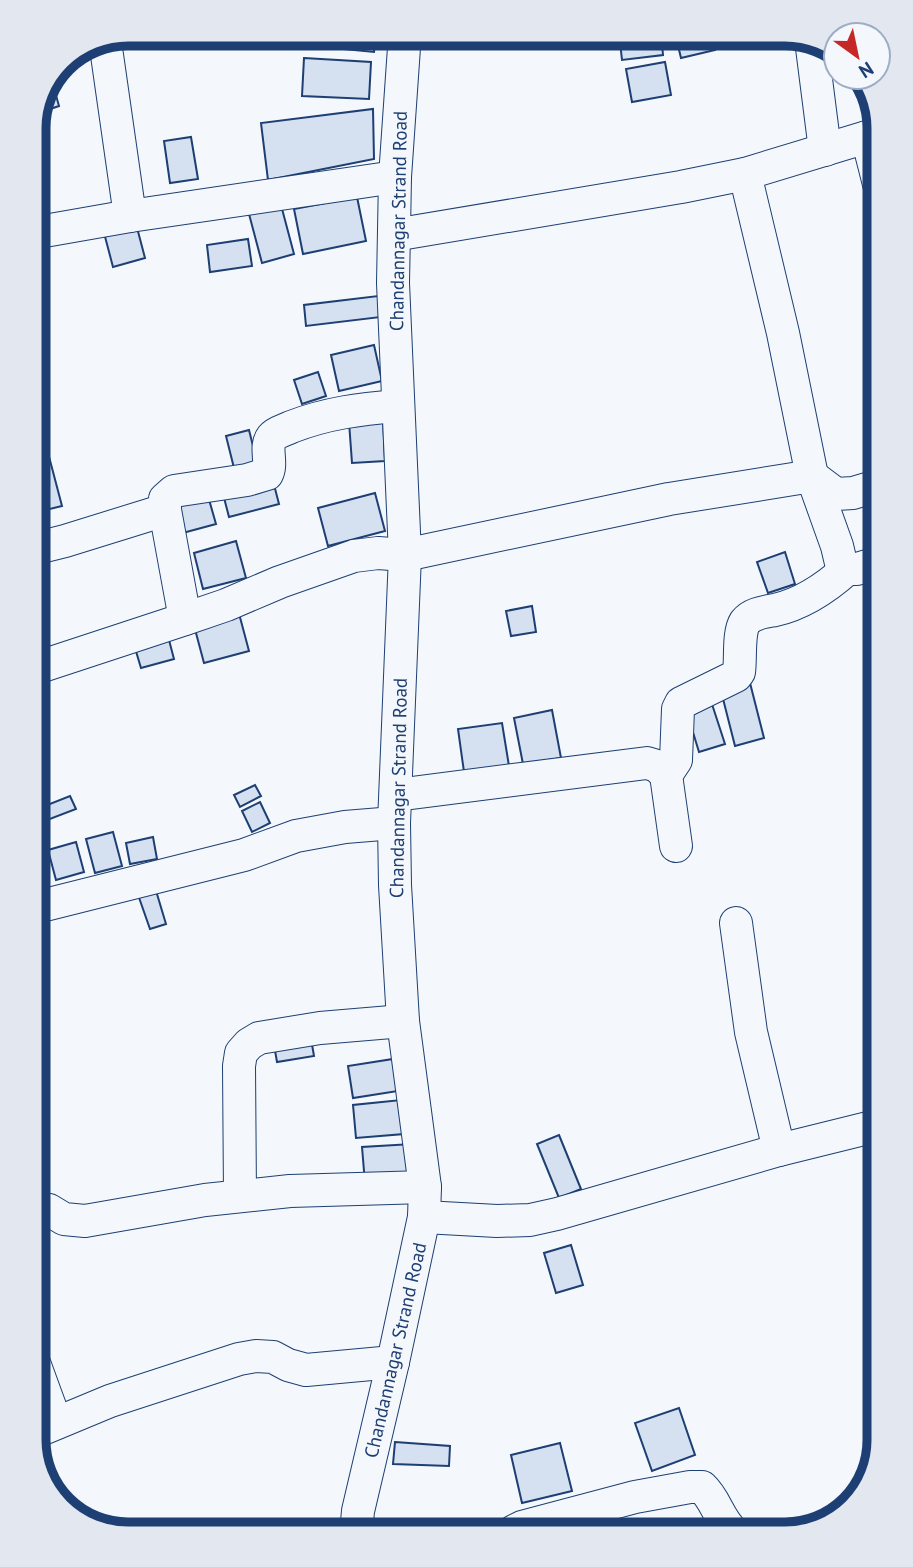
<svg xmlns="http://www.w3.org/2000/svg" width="913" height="1567" viewBox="0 0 913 1567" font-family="'PT Sans',sans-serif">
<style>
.building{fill:#d5e0f0;stroke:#1d3f73;stroke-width:2}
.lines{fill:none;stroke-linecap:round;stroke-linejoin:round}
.minor-casing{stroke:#1d3f73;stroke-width:34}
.minor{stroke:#f4f7fb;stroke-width:32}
.labels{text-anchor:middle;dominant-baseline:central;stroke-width:5;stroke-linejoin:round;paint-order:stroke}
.street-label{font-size:19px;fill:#1d3f73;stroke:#f4f7fb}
.rim{fill:none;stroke:#1d3f73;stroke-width:9}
</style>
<rect width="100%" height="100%" fill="#f4f7fb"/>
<g class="building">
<polygon points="304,33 376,34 374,52 303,45"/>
<polygon points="619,33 661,33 663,55 622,60"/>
<polygon points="675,33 711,33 715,50 681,58"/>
<polygon points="304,58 371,62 369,99 302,96"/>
<polygon points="665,62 671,95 632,102 626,69"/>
<polygon points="52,81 59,106 38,113"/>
<polygon points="373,109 374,159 268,180 261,123"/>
<polygon points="191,137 198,179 170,183 164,141"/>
<polygon points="357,197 366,241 303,254 294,209"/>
<polygon points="281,205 294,254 262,263 249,214"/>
<polygon points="135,220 145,258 113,267 103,229"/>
<polygon points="248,239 252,266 210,272 207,245"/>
<polygon points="378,296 381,317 306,326 304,305"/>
<polygon points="374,345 382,381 339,391 331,355"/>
<polygon points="318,372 326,396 302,404 294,380"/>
<polygon points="383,419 385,461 352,463 349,422"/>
<polygon points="249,430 258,466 235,472 226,436"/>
<polygon points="47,449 62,506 33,513 33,453"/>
<polygon points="272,477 279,504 229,517 222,490"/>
<polygon points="206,489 216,524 179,534 171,498"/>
<polygon points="375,493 385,531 328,546 318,508"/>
<polygon points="236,541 246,578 203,589 194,553"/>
<polygon points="785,552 795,584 768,593 757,562"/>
<polygon points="237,606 249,651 204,663 192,618"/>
<polygon points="532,606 536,632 511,636 506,611"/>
<polygon points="169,640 174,659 141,668 135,648"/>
<polygon points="749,679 764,738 735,746 720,687"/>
<polygon points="710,698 725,744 699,752 685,706"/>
<polygon points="552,710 561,758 523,764 514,718"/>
<polygon points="502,723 509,766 464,772 458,729"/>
<polygon points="255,785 261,796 240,807 234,795"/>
<polygon points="70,796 76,809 42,822 37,809"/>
<polygon points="260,802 270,823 252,832 242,811"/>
<polygon points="113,832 122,866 95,873 86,839"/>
<polygon points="153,837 157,859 130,864 126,843"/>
<polygon points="76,842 84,872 56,880 48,850"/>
<polygon points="154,884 166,924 150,929 136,889"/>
<polygon points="310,1033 314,1056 277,1062 273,1039"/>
<polygon points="393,1059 398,1091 353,1098 348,1066"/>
<polygon points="401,1100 404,1134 356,1138 353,1105"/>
<polygon points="559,1135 581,1189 559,1198 537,1144"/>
<polygon points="412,1144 413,1180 365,1183 362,1147"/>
<polygon points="571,1245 583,1285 556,1293 544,1253"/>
<polygon points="679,1408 695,1455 652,1471 635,1423"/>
<polygon points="395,1442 450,1446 449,1466 393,1464"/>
<polygon points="560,1443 572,1491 522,1503 511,1455"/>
</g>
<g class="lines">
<defs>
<g id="minor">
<polyline points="811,40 825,150"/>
<polyline points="103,44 107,55 130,216 395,177"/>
<polyline points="867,137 880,188"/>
<polyline points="745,174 783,333 812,476 837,546 841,563 847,569 857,569 880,562"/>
<polyline points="33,233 130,216"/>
<polyline points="394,235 681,187 745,174 880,133"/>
<polyline points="33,549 65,541 165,510"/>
<path d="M 185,619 L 165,510 L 165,499 L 174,491 L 247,480 L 267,474 C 273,463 264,447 272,437 C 276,432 285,430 291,427 C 327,413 360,409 398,406"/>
<polyline points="33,669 185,619 226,605 280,582 354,556 378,553 405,555 669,499 812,476 836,494 853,493 880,485"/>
<path d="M 666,775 L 676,760 L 678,709 L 681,703 L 736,676 L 739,672 C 741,658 738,633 745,622 C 752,613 765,612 775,610 C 802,604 827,587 847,569"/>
<polyline points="396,795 647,763 657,766 666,775 676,846"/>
<polyline points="33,908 244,855 296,836 345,827 394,823"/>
<polyline points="736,923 751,1032 779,1150"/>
<polyline points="240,1196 239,1066 241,1053 249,1044 259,1038 320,1028 403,1021"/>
<polyline points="33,1207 49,1210 64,1219 85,1221 205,1200 290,1191 425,1187"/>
<polyline points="424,1217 497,1221 530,1220 557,1214 779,1150 880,1125"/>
<polyline points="33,1360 56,1423"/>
<polyline points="33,1433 110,1401 239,1359 256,1356 273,1357 288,1365 306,1370 393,1362"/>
<polyline points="356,1534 358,1511 393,1362 424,1217 425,1187 403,1021 395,885 394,823 405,555 393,283 395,177 405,33"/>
<path d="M 513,1534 L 514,1531 L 522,1527 L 635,1497 L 690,1487 L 702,1487 C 717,1501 718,1519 735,1534"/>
</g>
</defs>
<use href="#minor" class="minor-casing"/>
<use href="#minor" class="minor"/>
</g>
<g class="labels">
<g class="street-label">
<text transform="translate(398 221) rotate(-89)">Chandannagar Strand Road</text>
<text transform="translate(398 788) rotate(-89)">Chandannagar Strand Road</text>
<text transform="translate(395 1350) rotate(-77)">Chandannagar Strand Road</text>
</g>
</g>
<path d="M0 0H913V1567H0ZM128 46H785A82 82 0 0 1 867 128V1440A82 82 0 0 1 785 1522H128A82 82 0 0 1 46 1440V128A82 82 0 0 1 128 46Z" fill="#e3e8f0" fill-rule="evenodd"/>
<path class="rim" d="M128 46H785A82 82 0 0 1 867 128V1440A82 82 0 0 1 785 1522H128A82 82 0 0 1 46 1440V128A82 82 0 0 1 128 46Z"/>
<g transform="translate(857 56) rotate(147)"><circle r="33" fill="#f4f7fb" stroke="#9eadc5" stroke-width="2"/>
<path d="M0-5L12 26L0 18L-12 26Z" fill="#c62828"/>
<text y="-10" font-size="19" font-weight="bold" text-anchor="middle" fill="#1d3f73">N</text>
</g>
</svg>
